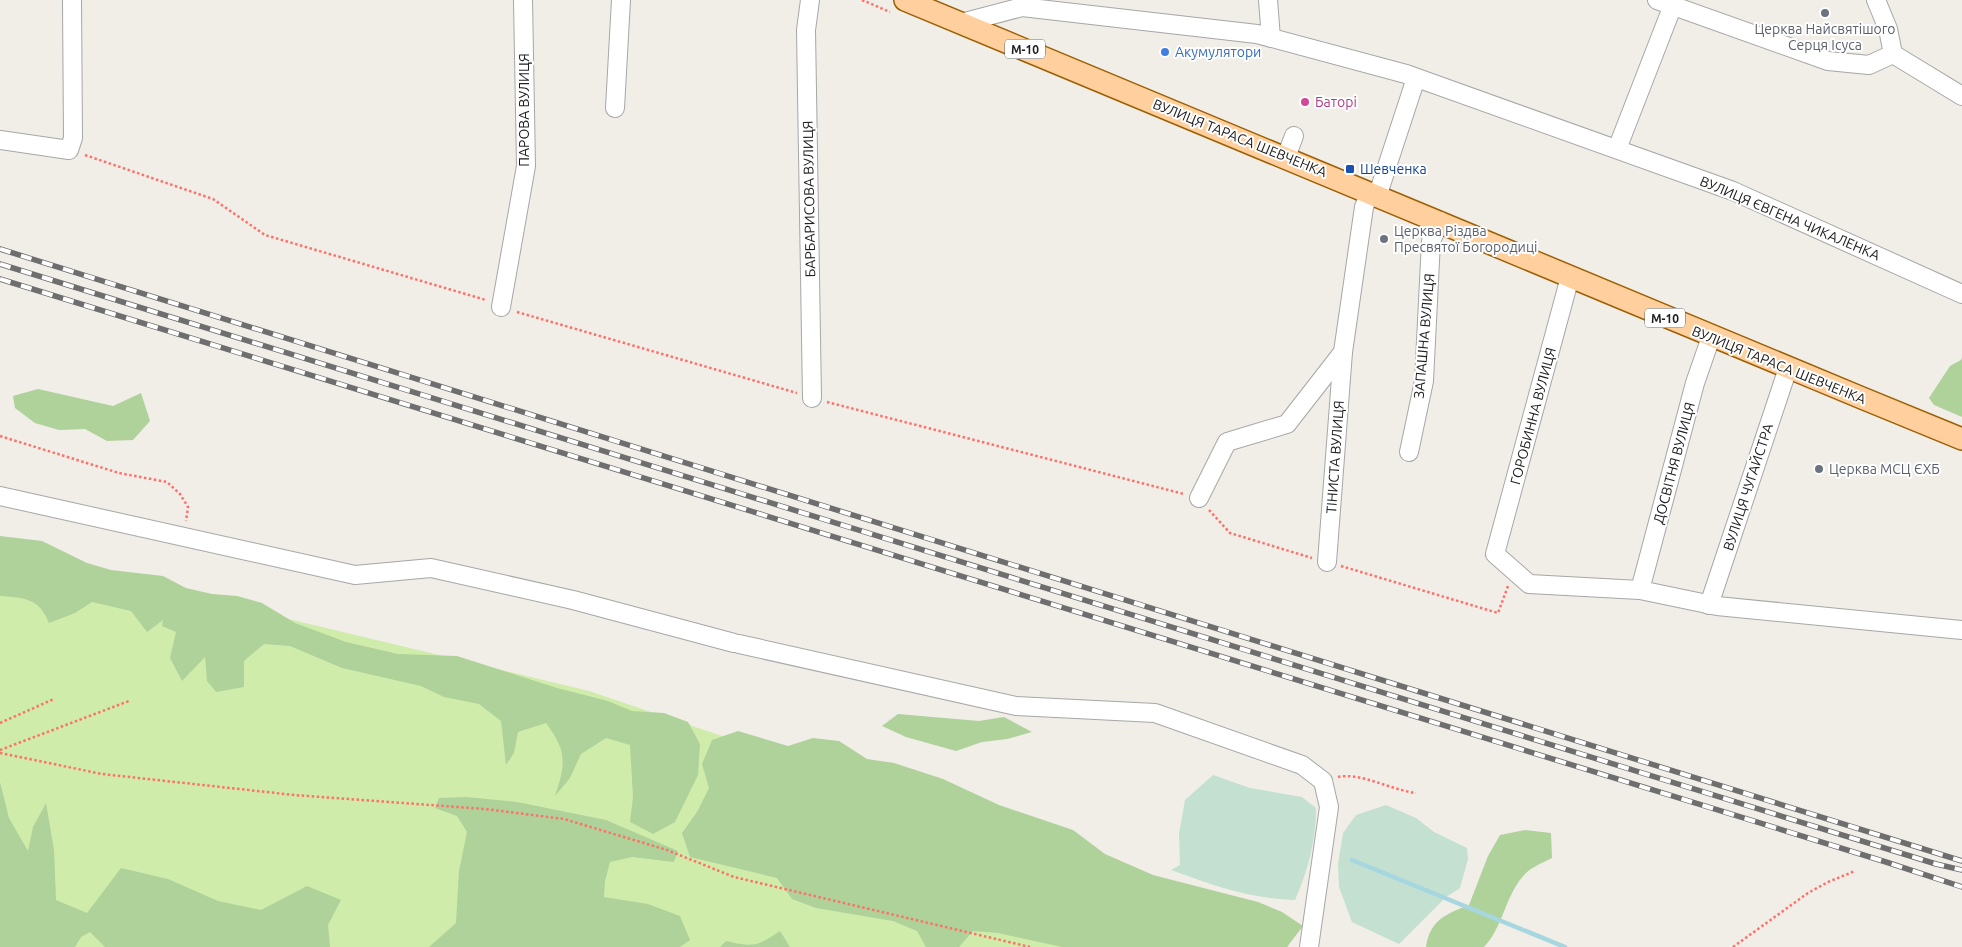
<svg xmlns="http://www.w3.org/2000/svg" width="1962" height="947" viewBox="0 0 1962 947" font-family="Ubuntu,sans-serif">
<style>
.grass{fill:#cfecab}
.forest{fill:#aed29a}
.wetland{fill:#c3e0d1}
.lines{fill:none;stroke-linecap:round;stroke-linejoin:round}
.stream{stroke:#a6d7e0;stroke-width:4.5}
.minor-casing{stroke:#a7a7a7;stroke-width:20}
.major-casing{stroke:#9d5f00;stroke-width:24}
.path{stroke:#ff706a;stroke-width:2.5;stroke-dasharray:2.5 2.5;stroke-linecap:butt}
.minor{stroke:#fff;stroke-width:18}
.major{stroke:#ffcf9e;stroke-width:21}
.rail-casing{stroke:#6e6e6e;stroke-width:5.5}
.rail{stroke:#fff;stroke-width:4;stroke-dasharray:11;stroke-linecap:butt}
.worship-dot{fill:#6b7280;stroke:#fff;stroke-width:2}
.shop-dot{fill:#3f7fe0;stroke:#fff;stroke-width:2}
.hotel-dot{fill:#d1479c;stroke:#fff;stroke-width:2}
.transit-dot{fill:#1a4fb4;stroke:#fff;stroke-width:2}
.labels{text-anchor:middle;dominant-baseline:central;stroke-width:4;stroke-linejoin:round;paint-order:stroke}
.shield{fill:#fff;stroke:#636363;stroke-width:1}
.shield-label{font-size:12px;font-weight:bold;fill:#202020}
.worship-label{font-size:14px;fill:#5b616d;stroke:#fff;text-anchor:start}
.shop-label{font-size:14px;fill:#366cbe;stroke:#fff;text-anchor:start}
.hotel-label{font-size:14px;fill:#b23c85;stroke:#fff;text-anchor:start}
.street-label{font-size:14px;fill:#202020;stroke:#fff}
.transit-label{font-size:14px;fill:#164399;stroke:#fff;text-anchor:start}
</style>
<rect width="100%" height="100%" fill="#f1ede7"/>
<polygon class="grass" points="0,550 589,691 1291,929 1288,947 0,947"/>
<g class="forest">
<polygon points="1962,357 1962,417 1934,405 1929,398 1950,366 1961,360"/>
<polygon points="38,389 113,406 141,393 150,421 133,440 107,441 85,429 59,430 35,423 15,408 13,396"/>
<path d="M 0,536 L 42,541 L 87,563 L 111,570 L 163,576 L 186,588 L 212,594 L 237,596 L 262,603 L 295,623 L 346,642 L 398,654 L 457,656 L 557,688 L 608,701 L 632,711 L 664,713 L 688,722 L 700,744 L 698,775 L 675,822 L 653,834 L 630,822 L 633,797 L 630,745 L 606,738 L 581,754 L 570,778 L 555,796 C 566,763 567,751 546,723 L 518,732 L 514,753 L 506,765 L 501,721 L 479,704 L 444,697 L 421,686 L 342,668 L 290,646 L 264,644 L 244,661 L 244,687 L 216,692 L 207,681 L 205,657 L 182,681 L 170,658 L 176,632 L 162,626 L 163,620 L 147,632 L 131,611 L 92,602 L 75,613 L 49,623 C 39,598 25,598 0,596 Z"/>
<polygon points="898,714 979,721 1004,717 1032,732 1007,739 982,742 956,751 906,737 882,726"/>
<polygon points="738,731 788,746 813,738 839,741 867,759 894,763 943,779 999,805 1073,830 1105,854 1153,875 1258,902 1282,912 1303,926 1287,947 1062,947 998,933 973,931 959,947 926,947 917,931 893,921 816,908 792,899 777,878 690,857 682,833 697,812 709,788 702,764 712,740"/>
<polygon points="0,782 9,818 28,851 33,827 46,803 54,850 56,900 87,913 121,868 168,879 218,901 261,910 307,886 341,900 328,925 330,947 105,947 90,932 81,937 75,947 0,947"/>
<polygon points="466,797 517,802 606,820 678,851 674,862 632,857 610,862 605,881 604,897 648,904 680,916 690,940 680,947 429,947 456,923 459,871 467,832 457,816 435,808 439,798"/>
<path d="M 1525,830 L 1551,833 L 1552,858 C 1544,862 1532,867 1526,873 C 1505,894 1504,926 1484,947 L 1426,947 C 1430,920 1446,914 1469,905 L 1488,856 L 1500,835 Z"/>
<path d="M 780,931 L 790,947 L 720,947 L 726,941 C 752,947 757,947 780,931 Z"/>
</g>
<g class="wetland">
<path d="M 1213,775 L 1250,788 L 1302,797 L 1316,808 C 1316,840 1308,871 1295,900 C 1251,899 1212,885 1171,870 L 1180,865 L 1179,834 L 1185,800 Z"/>
<polygon points="1386,805 1416,818 1434,832 1467,848 1468,859 1460,888 1446,897 1399,944 1352,922 1339,887 1338,864 1343,833 1356,815"/>
</g>
<g class="lines">
<polyline class="stream" points="1352,860 1565,947"/>
<defs>
<g id="minor">
<polyline points="810,0 806,30 812,398"/>
<polyline points="1268,0 1271,38"/>
<polyline points="1657,0 1828,61 1869,65 1893,54"/>
<polyline points="1876,0 1888,29 1893,54 1962,96"/>
<polyline points="961,23 1022,7 1257,34 1406,74 1733,191 1962,294"/>
<polyline points="615,108 621,0"/>
<polyline points="0,140 69,150 73,138 72,0"/>
<polyline points="1617,149 1673,5"/>
<polyline points="1286,157 1294,136"/>
<polyline points="1378,194 1416,78"/>
<polyline points="1570,277 1495,554 1529,584 1640,590 1717,606 1962,630"/>
<polyline points="501,307 526,166 523,0"/>
<polyline points="1409,452 1424,381 1431,241 1440,221"/>
<polyline points="0,496 355,575 431,568 573,600 734,643"/>
<polyline points="1199,498 1227,442 1287,424 1343,352"/>
<polyline points="1327,562 1343,352 1364,207 1370,192"/>
<polyline points="1640,590 1695,383 1711,337"/>
<polyline points="1709,605 1788,368"/>
<polyline points="739,644 1016,706 1155,713 1302,765 1323,781 1329,807 1309,947"/>
</g>
<path id="major" d="M 905,0 C 1259,144 1609,295 1962,439"/>
</defs>
<use href="#minor" class="minor-casing"/>
<use href="#major" class="major-casing"/>
<g class="path">
<polyline points="862,0 890,12"/>
<polyline points="85,155 213,199 265,235 486,300"/>
<polyline points="517,312 797,393"/>
<polyline points="827,402 1184,494"/>
<polyline points="0,436 119,473 167,482 180,494 188,507 186,521"/>
<polyline points="1209,510 1230,533 1312,558"/>
<polyline points="1341,566 1498,613 1508,586"/>
<polyline points="0,723 54,699"/>
<polyline points="0,750 129,701"/>
<polyline points="0,753 102,774 294,795 485,809 564,819 667,850 734,877 1030,947"/>
<path d="M 1338,777 C 1360,772 1391,790 1416,793"/>
<polyline points="1733,947 1808,893 1828,882 1855,871"/>
</g>
<use href="#minor" class="minor"/>
<use href="#major" class="major"/>
<defs>
<g id="rail">
<polyline points="0,249 1962,861"/>
<polyline points="0,264 1936,864 1962,870"/>
<polyline points="0,279 1886,862 1962,887"/>
</g>
</defs>
<use href="#rail" class="rail-casing"/>
<use href="#rail" class="rail"/>
</g>
<g class="worship-dot">
<circle cx="1825" cy="13" r="5"/>
<circle cx="1384" cy="239" r="5"/>
<circle cx="1819" cy="469" r="5"/>
</g>
<circle class="shop-dot" cx="1165" cy="52" r="5"/>
<circle class="hotel-dot" cx="1305" cy="102" r="5"/>
<rect class="transit-dot" x="1345" y="164" width="10" height="10" rx="2.5"/>
<g class="labels">
<g class="shield">
<rect x="1005" y="39.5" width="40" height="19" rx="4"/>
<rect x="1645" y="308.5" width="40" height="19" rx="4"/>
</g>
<g class="shield-label">
<text x="1025" y="49">М-10</text>
<text x="1665" y="318">М-10</text>
</g>
<g class="worship-label">
<text x="1825" y="29" text-anchor="middle">Церква Найсвятішого<tspan x="1825" dy="16">Серця Ісуса</tspan></text>
<text x="1394" y="231">Церква Різдва<tspan x="1394" dy="16">Пресвятої Богородиці</tspan></text>
<text x="1829" y="469">Церква МСЦ ЄХБ</text>
</g>
<g class="shop-label">
<text x="1175" y="52">Акумулятори</text>
</g>
<g class="hotel-label">
<text x="1315" y="102">Баторі</text>
</g>
<g class="street-label">
<text transform="translate(524 110) rotate(-90)">ПАРОВА ВУЛИЦЯ</text>
<text transform="translate(1240 138) rotate(22)">ВУЛИЦЯ ТАРАСА ШЕВЧЕНКА</text>
<text transform="translate(809 199) rotate(-91)">БАРБАРИСОВА ВУЛИЦЯ</text>
<text transform="translate(1790 218) rotate(23)">ВУЛИЦЯ ЄВГЕНА ЧИКАЛЕНКА</text>
<text transform="translate(1424 336) rotate(-85)">ЗАПАШНА ВУЛИЦЯ</text>
<text transform="translate(1779 365) rotate(22)">ВУЛИЦЯ ТАРАСА ШЕВЧЕНКА</text>
<text transform="translate(1533 416) rotate(-75)">ГОРОБИННА ВУЛИЦЯ</text>
<text transform="translate(1335 457) rotate(-86)">ТІНИСТА ВУЛИЦЯ</text>
<text transform="translate(1674 463) rotate(-75)">ДОСВІТНЯ ВУЛИЦЯ</text>
<text transform="translate(1748 487) rotate(-72)">ВУЛИЦЯ ЧУГАЙСТРА</text>
</g>
<g class="transit-label">
<text x="1360" y="169">Шевченка</text>
</g>
</g>
</svg>
